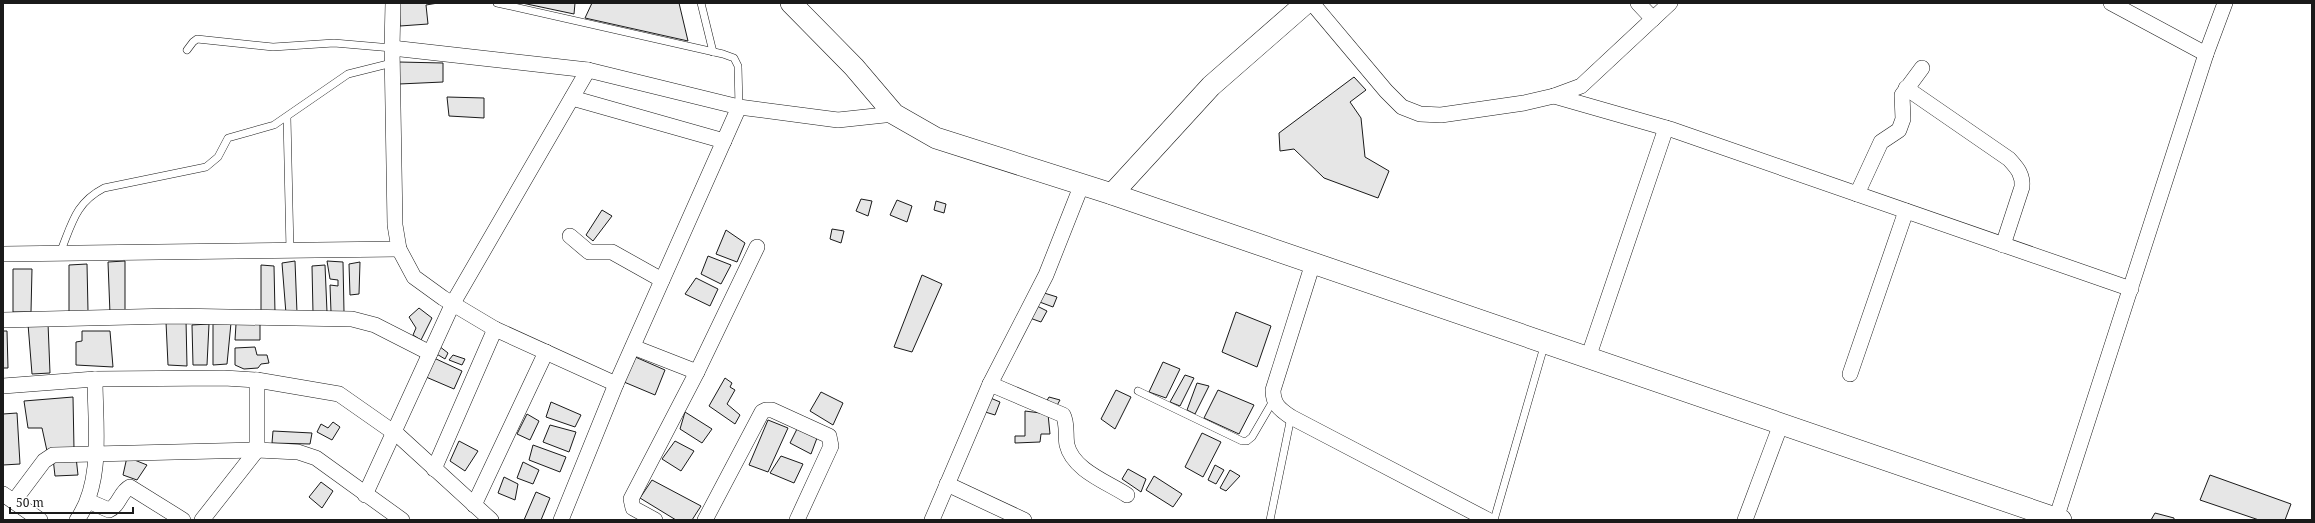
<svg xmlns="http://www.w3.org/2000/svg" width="2315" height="523" viewBox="0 0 2315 523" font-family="'Noto Serif',serif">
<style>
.building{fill:#e6e6e6;stroke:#1a1a1a}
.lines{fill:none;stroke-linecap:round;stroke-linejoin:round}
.lane-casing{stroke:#1a1a1a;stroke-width:8}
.street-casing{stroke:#1a1a1a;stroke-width:16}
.secondary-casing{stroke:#1a1a1a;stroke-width:22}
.lane{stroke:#fff;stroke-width:7}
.street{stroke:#fff;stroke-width:15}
.secondary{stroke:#fff;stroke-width:21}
</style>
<rect width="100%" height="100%" fill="#fff"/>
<g class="building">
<polygon points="399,3 438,3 426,5 428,24 400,26"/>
<polygon points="522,3 575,3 574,14"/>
<polygon points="592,3 679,3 688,41 585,18"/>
<polygon points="399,62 443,63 443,82 399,84"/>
<polygon points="1354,77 1366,90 1350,102 1361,118 1365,157 1389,171 1378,198 1324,178 1294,149 1280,151 1279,133"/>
<polygon points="447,97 484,98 484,118 449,116"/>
<polygon points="861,199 872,201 868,216 856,211"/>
<polygon points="897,200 912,206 907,222 890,215"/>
<polygon points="936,201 946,204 944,213 934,210"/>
<polygon points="602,210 612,216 593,241 586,235"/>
<polygon points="832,229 844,231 841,243 830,239"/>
<polygon points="726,230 745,243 737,262 716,254"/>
<polygon points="708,256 731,265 721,284 701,274"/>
<polygon points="125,261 125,313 110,314 108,262"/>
<polygon points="295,261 297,313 286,314 282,263"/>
<polygon points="327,261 343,262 344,312 331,312 330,285 338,286 338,280 330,279"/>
<polygon points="360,262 359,294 350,295 349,264"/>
<polygon points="87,264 88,311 69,312 69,265"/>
<polygon points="261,265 274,266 275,313 261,313"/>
<polygon points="325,265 327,312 313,313 312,266"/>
<polygon points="13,269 32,269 31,312 13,312"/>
<polygon points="922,275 942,284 912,352 894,347"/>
<polygon points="696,278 718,289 710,306 685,294"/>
<polygon points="1041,292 1057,297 1053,307 1037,301"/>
<polygon points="1035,305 1047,311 1041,322 1027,317"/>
<polygon points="419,308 432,318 421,340 413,335 416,328 409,317"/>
<polygon points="1236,312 1271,326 1257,367 1222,352"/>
<polygon points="186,320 187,366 168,365 166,322"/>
<polygon points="48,323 50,373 32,374 28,324"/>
<polygon points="231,323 227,364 213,365 213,324"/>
<polygon points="209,324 207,365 193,365 192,325"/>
<polygon points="236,324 260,324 260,340 235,340"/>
<polygon points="3,331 7,331 8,368 3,368"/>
<polygon points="82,331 110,331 113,367 76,365 76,342 82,341"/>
<polygon points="439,346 448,353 445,359 435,353"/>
<polygon points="255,347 257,355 267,355 269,363 261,364 258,368 244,369 235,365 235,348"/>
<polygon points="453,355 465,359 462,365 449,360"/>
<polygon points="633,356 665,370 655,395 624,382"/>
<polygon points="434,358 462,371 454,389 426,377"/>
<polygon points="1163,362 1180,369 1166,398 1149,392"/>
<polygon points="1185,375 1194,378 1180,406 1170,402"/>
<polygon points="725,378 732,383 730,387 735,390 727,404 740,415 735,424 709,406"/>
<polygon points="1197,383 1209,386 1195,414 1187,410"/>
<polygon points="1116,390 1131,397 1115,429 1101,419"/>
<polygon points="1218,390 1254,405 1239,434 1204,418"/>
<polygon points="821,392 843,403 833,425 810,411"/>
<polygon points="73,397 74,449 47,451 42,428 28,428 24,401"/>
<polygon points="988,397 1000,402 995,415 982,411"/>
<polygon points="1049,397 1060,400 1055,409 1045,404"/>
<polygon points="551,402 581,415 575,427 546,417"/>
<polygon points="1025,411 1048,414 1050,434 1041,434 1040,442 1015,443 1015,436 1025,436"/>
<polygon points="685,412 712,429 702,443 680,429"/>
<polygon points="17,413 20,464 3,465 3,414"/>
<polygon points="527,414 539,421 530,440 517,434"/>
<polygon points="768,420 788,428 768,472 749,465"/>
<polygon points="333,422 340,427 332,440 317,432 321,424 328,428"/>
<polygon points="550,425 576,432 569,452 543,442"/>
<polygon points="797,429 817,438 811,454 790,443"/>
<polygon points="273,431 312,433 310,444 272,443"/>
<polygon points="1202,433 1221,442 1203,477 1185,467"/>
<polygon points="459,441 478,451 465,471 450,461"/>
<polygon points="675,441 694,451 681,471 662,459"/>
<polygon points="533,445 566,457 560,472 529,460"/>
<polygon points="781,456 803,464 794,483 770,473"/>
<polygon points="76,457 78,475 55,476 53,458"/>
<polygon points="127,457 147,465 137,480 123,475"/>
<polygon points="523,462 539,470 533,484 517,478"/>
<polygon points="1215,465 1224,470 1216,484 1208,480"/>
<polygon points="1128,469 1146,479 1141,492 1122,479"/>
<polygon points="1230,470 1240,476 1226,491 1220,488"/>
<polygon points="2210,475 2291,504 2285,520 2259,520 2200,500"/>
<polygon points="1154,476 1182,494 1173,507 1146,490"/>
<polygon points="504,477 518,484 515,500 498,493"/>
<polygon points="652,480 701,506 692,520 676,520 640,498"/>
<polygon points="321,482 333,491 322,508 309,497"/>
<polygon points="536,492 550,498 541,520 524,520"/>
<polygon points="2155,513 2174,518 2174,520 2151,520"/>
</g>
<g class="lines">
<defs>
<g id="lane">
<polyline points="497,3 723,54 734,58 738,66 739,107"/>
<polyline points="701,3 713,52"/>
<polyline points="187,50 193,42 197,39 273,47 334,43 392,48"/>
<polyline points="287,117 290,251"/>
<path d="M 60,253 C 72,224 75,203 104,188 L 206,167 L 218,157 L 228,138 L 274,125 L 348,74 L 392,63"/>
<polyline points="1138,391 1242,441 1247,441 1252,437 1273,401"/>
<polyline points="1270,520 1291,417"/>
<polyline points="1494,520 1545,343"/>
</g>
<g id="street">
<polyline points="393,3 392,48 395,225 399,249 414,277 443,298 495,329 616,384"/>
<polyline points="1312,3 1386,91 1402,107 1420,114 1441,115 1524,103 1554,96 1581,86 1670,3"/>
<polyline points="1638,3 1653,19"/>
<polyline points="2111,3 2206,54"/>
<polyline points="392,48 588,70 739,107 838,120 894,114"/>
<path d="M 1906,88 L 2009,159 C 2017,168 2023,174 2022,187 L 2003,245"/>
<polyline points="1554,96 1673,130 2131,289"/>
<polyline points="572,98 724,141"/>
<polyline points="1857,194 1881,142 1899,130 1903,119 1902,95 1922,68"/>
<polyline points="570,236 589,252 612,252 662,280"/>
<polyline points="3,254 399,249"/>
<path d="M 1313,263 L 1273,390 C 1273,404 1279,409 1291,417 L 1488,520"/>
<polyline points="3,320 173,316 352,319 375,325 430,353"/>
<polyline points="633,347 697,372"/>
<polyline points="1588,358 1666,128"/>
<polyline points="1850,374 1906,211"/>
<path d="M 990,384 L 1063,415 C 1068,424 1065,435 1067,445 C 1073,470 1107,482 1127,495"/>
<polyline points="3,386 95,379 224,378 257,380 339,394 399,436 491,520"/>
<polyline points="434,469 495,329"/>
<polyline points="947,484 1024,520"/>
<polyline points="3,494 40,520"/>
<polyline points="365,495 453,303 588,70"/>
<polyline points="14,501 44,461 53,455 257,450 298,452 316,458 402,520"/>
<path d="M 88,501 L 109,510 C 119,506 120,492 130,487 L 183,520"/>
<polyline points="474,505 546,352"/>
<polyline points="2056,519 2206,54 2225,3"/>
<path d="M 77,520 C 104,482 95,424 95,379"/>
<polyline points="202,520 257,450 257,380"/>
<polyline points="561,520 616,384 739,107"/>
<polyline points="655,520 633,508 631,499 697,372 757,247"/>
<polyline points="705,520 762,412 766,410 772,410 829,436 831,446 797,520"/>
<polyline points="932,520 990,384 1046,275 1082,184"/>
<polyline points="1745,520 1781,424"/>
</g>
<g id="secondary">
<polyline points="791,3 854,67 894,114 936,138 1112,194 2061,520"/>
<polyline points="1112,194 1211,86 1306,3"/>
</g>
</defs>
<use href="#lane" class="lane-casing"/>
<use href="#street" class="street-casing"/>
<use href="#secondary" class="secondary-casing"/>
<use href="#lane" class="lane"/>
<use href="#street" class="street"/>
<use href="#secondary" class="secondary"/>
</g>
<rect width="2315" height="523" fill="none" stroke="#1a1a1a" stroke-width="8"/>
<path d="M10 507v6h123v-6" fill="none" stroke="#1a1a1a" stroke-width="2"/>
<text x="16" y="507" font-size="12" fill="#1a1a1a" stroke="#ffffff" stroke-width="3" paint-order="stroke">50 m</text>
</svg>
